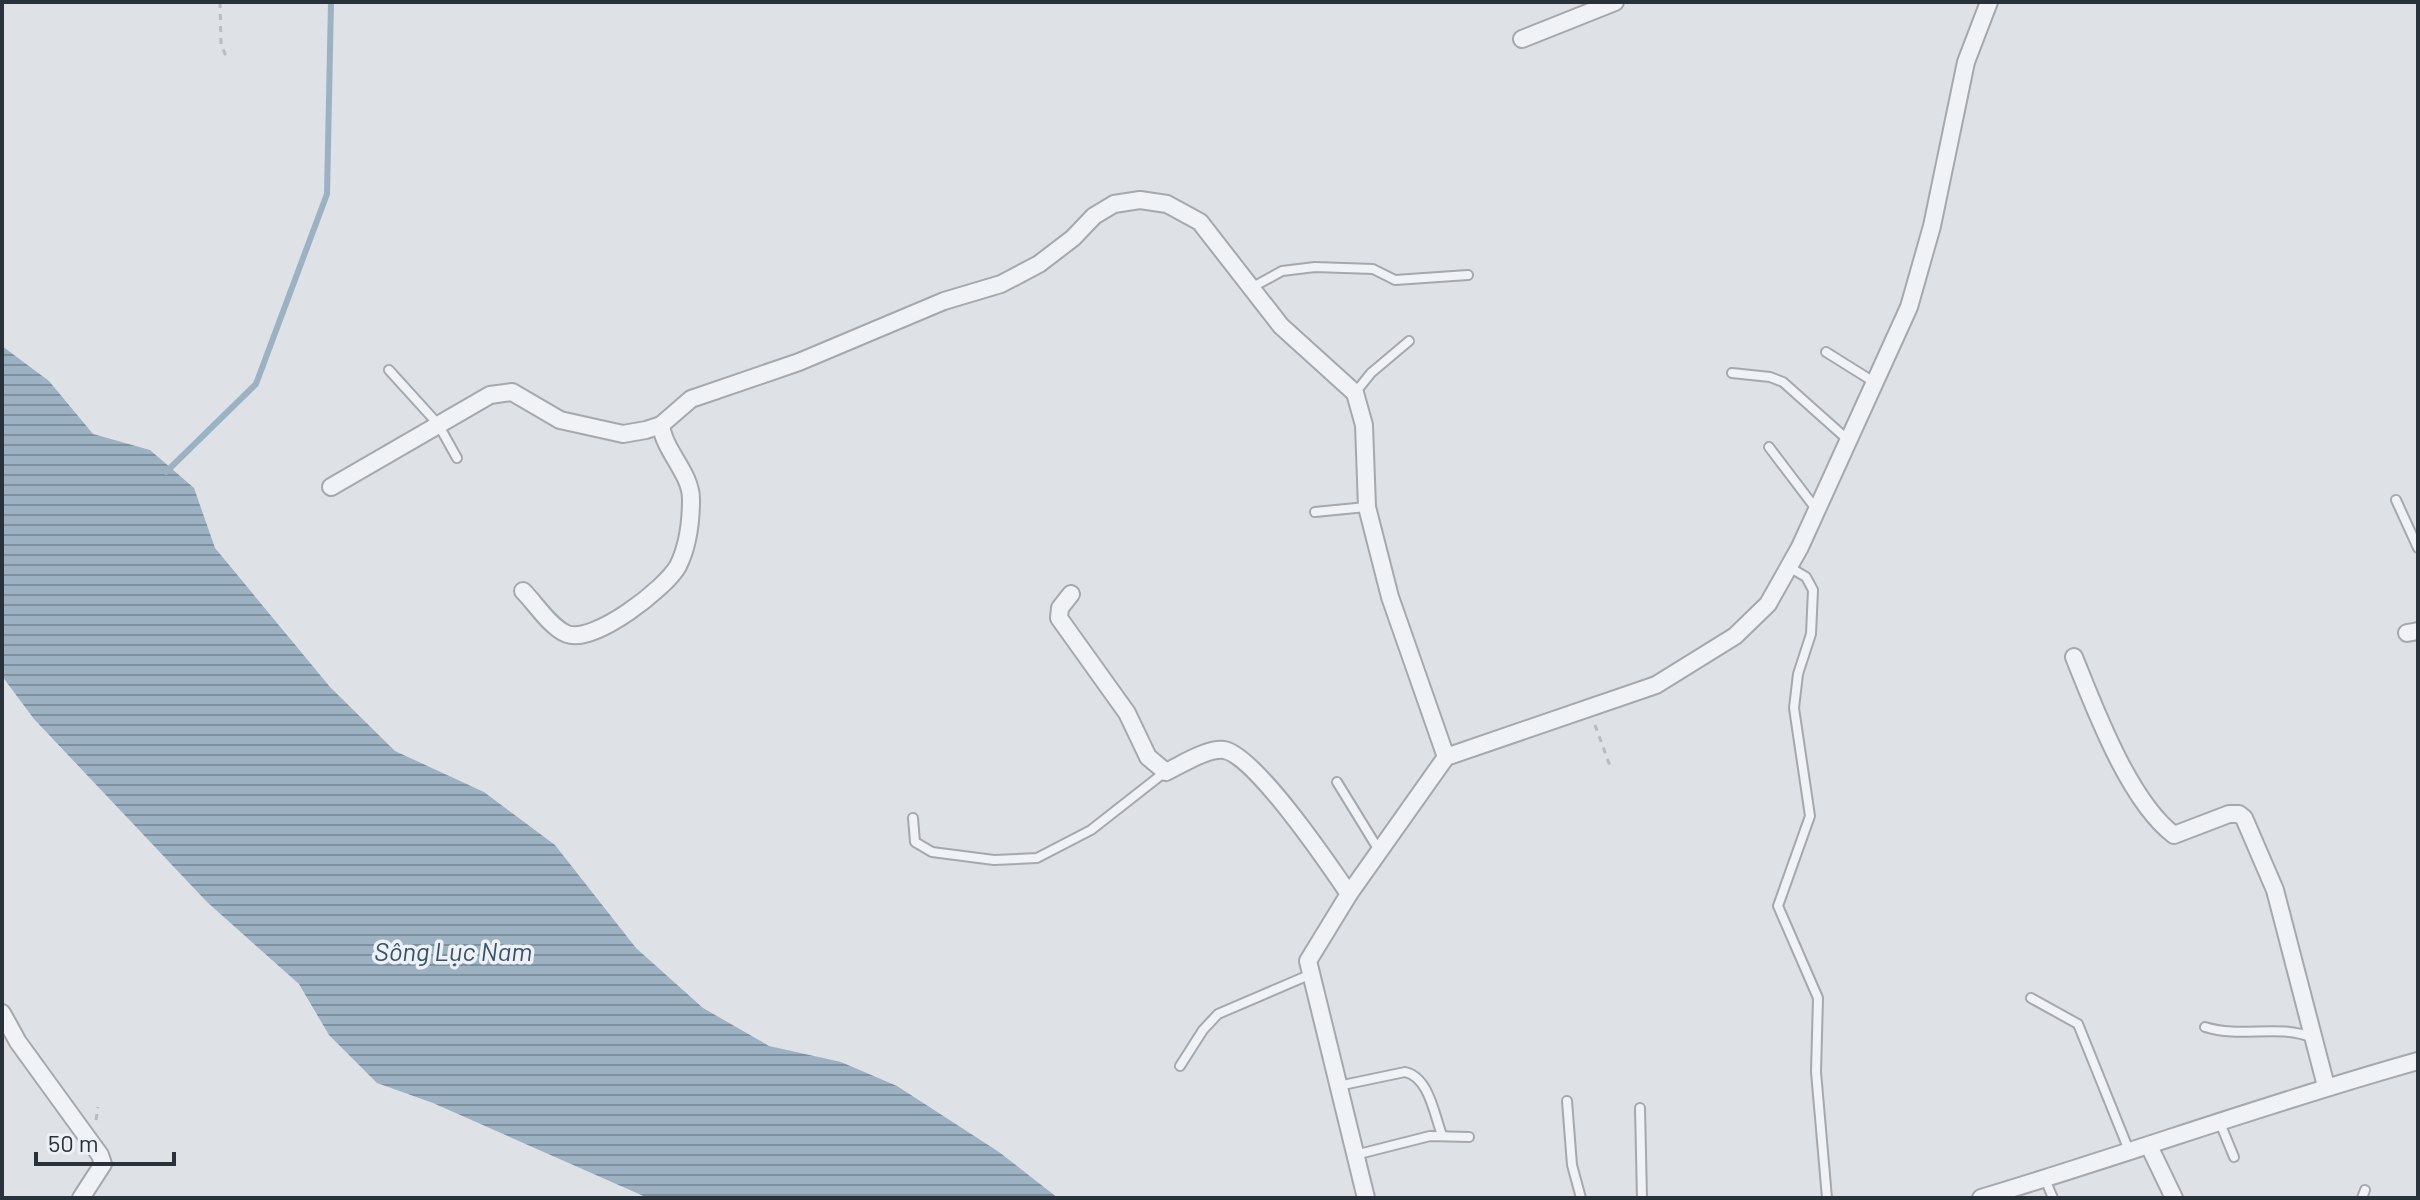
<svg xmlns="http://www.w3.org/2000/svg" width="2420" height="1200" viewBox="0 0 2420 1200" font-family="Barlow,sans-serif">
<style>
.water{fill:url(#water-rules)}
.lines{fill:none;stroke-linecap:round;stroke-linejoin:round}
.stream{stroke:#9cb1c2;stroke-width:6}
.service-casing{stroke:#a4a9af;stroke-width:12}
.minor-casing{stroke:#a4a9af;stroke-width:20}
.path{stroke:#b8bcc1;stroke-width:3;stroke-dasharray:6 6;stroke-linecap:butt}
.service{stroke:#f0f2f5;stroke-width:8}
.minor{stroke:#f0f2f5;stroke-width:16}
.labels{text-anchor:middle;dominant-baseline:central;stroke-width:7;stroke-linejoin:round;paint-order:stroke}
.water-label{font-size:26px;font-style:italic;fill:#37526a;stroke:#edf0f4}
</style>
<defs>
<pattern id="water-rules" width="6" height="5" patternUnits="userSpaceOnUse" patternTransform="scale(2)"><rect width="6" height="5" fill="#9cb1c2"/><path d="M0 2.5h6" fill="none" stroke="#7f919f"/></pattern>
</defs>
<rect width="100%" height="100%" fill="#dee1e6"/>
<polygon class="water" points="2,346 49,381 93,434 150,450 194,488 215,548 330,687 395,751 484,792 555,845 636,948 703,1008 769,1046 841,1062 897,1086 999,1152 1058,1198 648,1198 433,1103 377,1083 329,1035 299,984 207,902 34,719 2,676"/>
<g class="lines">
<polyline class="stream" points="166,472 256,384 327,194 331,2"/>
<defs>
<g id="service">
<polyline points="1251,288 1282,271 1315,267 1373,269 1395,280 1468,275"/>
<polyline points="1826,352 1874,382"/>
<polyline points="389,370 438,424 457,458"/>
<polyline points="1732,373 1770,377 1783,382 1848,440"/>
<polyline points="1355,393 1371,373 1409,341"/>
<polyline points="1769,447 1816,509"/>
<polyline points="2396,500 2418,548"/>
<polyline points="1315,512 1366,507"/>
<polyline points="1789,567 1806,577 1813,590 1811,634 1798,674 1794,708 1810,816 1778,906 1818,998 1816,1072 1827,1198"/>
<polyline points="1337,782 1380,852"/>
<polyline points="913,818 915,842 932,852 994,860 1037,858 1091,830 1165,772"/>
<polyline points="2031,998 2078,1024 2130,1153"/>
<path d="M 2205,1027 C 2243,1039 2276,1023 2314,1038"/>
<polyline points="1180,1066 1203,1030 1218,1014 1309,975"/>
<path d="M 1338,1086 L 1405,1072 C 1429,1077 1434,1114 1442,1135"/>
<polyline points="1567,1101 1572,1165 1581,1198"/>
<polyline points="1640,1108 1642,1198"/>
<polyline points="2220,1123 2234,1157"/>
<polyline points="1355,1155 1430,1136 1469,1137"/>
<polyline points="2045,1179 2053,1198"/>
<polyline points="2362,1198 2365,1190"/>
</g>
<g id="minor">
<polyline points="1522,39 1615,2"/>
<polyline points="331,487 490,395 512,392 560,420 623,434 646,430 661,425 691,399 799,362 944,301 1001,284 1039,264 1073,238 1094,216 1114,204 1140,200 1167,204 1200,222 1281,326 1355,393 1364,425 1367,507 1390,597 1446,757"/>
<path d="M 523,591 C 535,603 551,628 567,634 C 594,644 665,589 678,566 C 688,546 691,521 691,499 C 691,473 664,451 661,425"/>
<path d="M 1071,594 L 1060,608 L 1059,618 L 1127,713 L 1148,757 L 1166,772 C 1181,765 1207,748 1224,750 C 1255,755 1330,866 1349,894"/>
<polyline points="2407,633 2418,631"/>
<path d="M 2074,657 C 2095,709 2129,801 2174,835 L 2229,814 L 2239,814 L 2244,818 L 2275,890 L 2326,1086"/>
<polyline points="2,1013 18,1042 100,1155 103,1164 81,1198"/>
<polyline points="2150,1148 2174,1198"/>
<polyline points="1366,1198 1308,961 1349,894 1446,757 1656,685 1735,636 1768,604 1800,547 1909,307 1932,226 1966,62 1989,2"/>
<path d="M 1981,1198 C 2128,1154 2271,1102 2418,1061"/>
</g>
</defs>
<use href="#service" class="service-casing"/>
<use href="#minor" class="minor-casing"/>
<g class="path">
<polyline points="220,2 221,44 227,59"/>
<polyline points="1595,725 1610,766"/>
<polyline points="96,1120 98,1107"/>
</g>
<use href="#service" class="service"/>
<use href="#minor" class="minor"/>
</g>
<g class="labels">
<g class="water-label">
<text x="453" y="950">Sông Lục Nam</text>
</g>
</g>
<rect width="2420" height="1200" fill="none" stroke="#29313b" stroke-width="8"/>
<path d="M36 1152v12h138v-12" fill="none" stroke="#29313b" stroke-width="4"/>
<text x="48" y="1152" font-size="24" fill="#29313b" stroke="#edf0f4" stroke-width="6" paint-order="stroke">50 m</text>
</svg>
